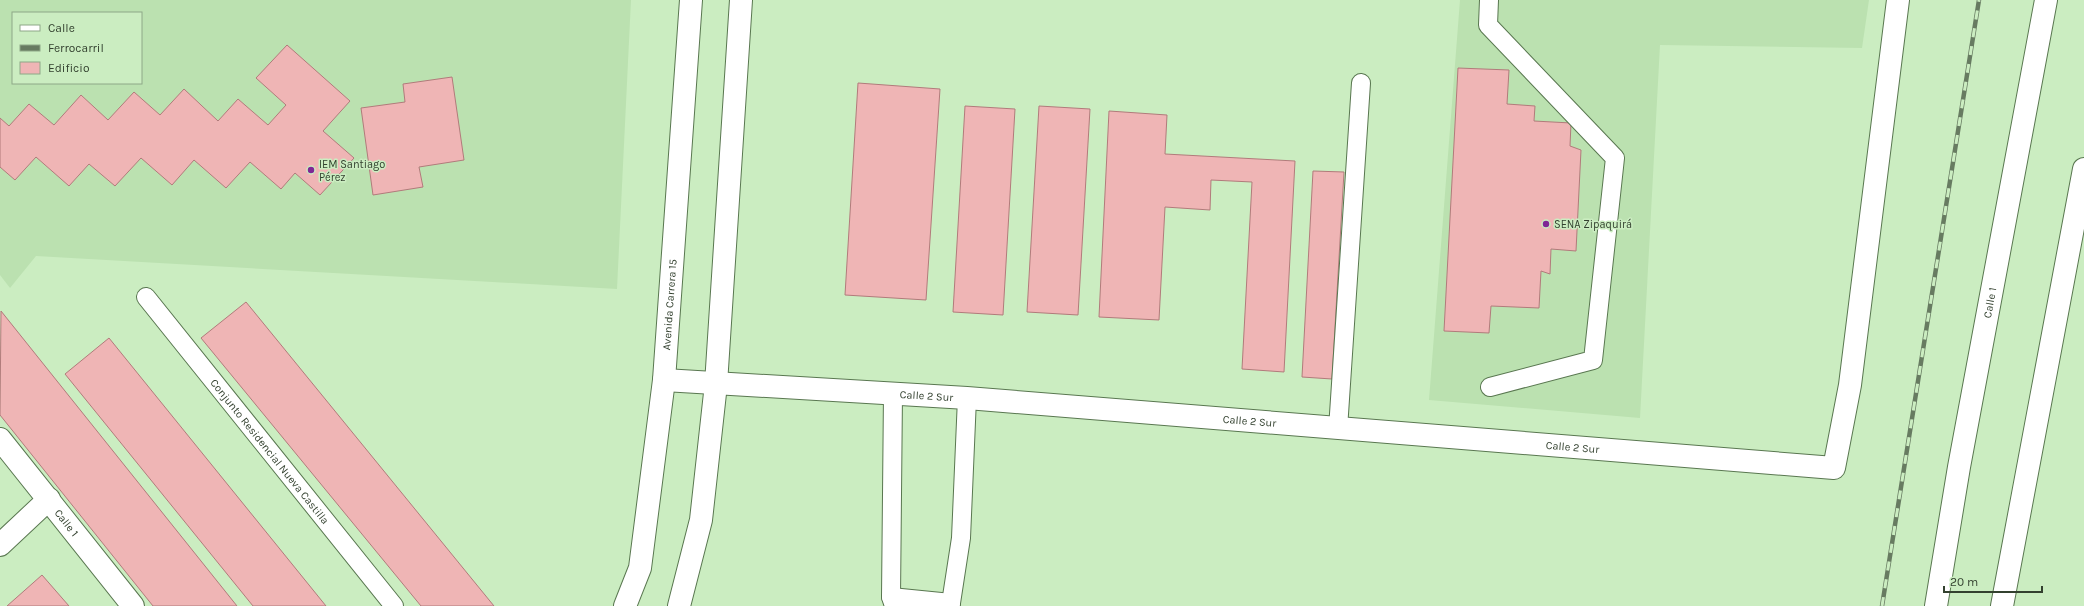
<svg xmlns="http://www.w3.org/2000/svg" width="2084" height="606" viewBox="0 0 2084 606" font-family="Karla,sans-serif">
<style>
.built{fill:#bbe1b0;fill-rule:evenodd}
.building{fill:#efb5b5;stroke:#b17b7b}
.lines{fill:none;stroke-linecap:round;stroke-linejoin:round}
.service-casing{stroke:#597750;stroke-width:20}
.minor-casing{stroke:#597750;stroke-width:24}
.tertiary-casing{stroke:#597750;stroke-width:24}
.secondary-casing{stroke:#597750;stroke-width:24}
.service{stroke:#fff;stroke-width:18}
.minor{stroke:#fff;stroke-width:22}
.tertiary{stroke:#fff;stroke-width:22}
.secondary{stroke:#fff;stroke-width:22}
.rail-casing{stroke:#677b61;stroke-width:4.5}
.rail{stroke:#cbedc1;stroke-width:3;stroke-dasharray:9;stroke-linecap:butt}
.poi-dot{fill:#7f2795;stroke:#cbedc1;stroke-width:1.5}
.labels{text-anchor:middle;dominant-baseline:central;stroke-width:3;stroke-linejoin:round;paint-order:stroke}
.poi-label{font-size:11px;fill:#33412f;stroke:#cbedc1;text-anchor:start}
.street-label{font-size:11px;fill:#33412f;stroke:#cbedc1}
</style>
<rect width="100%" height="100%" fill="#cbedc1"/>
<g class="built">
<path d="M 0,0 L 631,0 L 617,289 L 36,256 L 10,288 L 0,275 ZM 13,13 L 141,13 L 141,83 L 13,83 Z"/>
<polygon points="1460,0 1869,0 1862,48 1660,45 1640,418 1429,400"/>
</g>
<g class="building">
<polygon points="287,45 350,101 323,131 354,158 320,195 295,173 281,189 250,162 226,188 194,160 172,185 141,158 115,186 89,164 69,186 36,157 15,180 0,167 0,118 9,126 29,104 54,125 81,95 108,120 134,92 160,115 184,89 218,121 238,99 268,125 286,105 256,78"/>
<polygon points="1458,68 1509,70 1507,104 1535,106 1534,121 1571,123 1570,146 1581,150 1576,251 1551,249 1550,274 1541,271 1539,308 1491,306 1489,333 1444,331"/>
<polygon points="452,77 464,160 419,167 423,187 373,195 361,108 405,102 403,84"/>
<polygon points="858,83 940,89 926,300 845,295"/>
<polygon points="965,106 1015,109 1003,315 953,312"/>
<polygon points="1039,106 1090,109 1078,315 1027,312"/>
<polygon points="1109,111 1167,115 1165,154 1295,161 1284,372 1242,369 1252,182 1211,180 1210,210 1165,207 1159,320 1099,317"/>
<polygon points="1313,171 1344,172 1332,379 1302,377"/>
<polygon points="246,302 494,606 421,606 201,338"/>
<polygon points="1,311 237,606 153,606 0,415"/>
<polygon points="109,338 326,606 253,606 65,374"/>
<polygon points="42,575 69,606 7,606"/>
</g>
<g class="lines">
<defs>
<g id="service">
<polyline points="1489,0 1488,25 1615,158 1593,360 1490,387"/>
<path id="s1" d="M 146,297 L 394,606"/>
<polyline points="893,393 891,597 894,606"/>
<polyline points="1338,429 1361,83"/>
<polyline points="891,597 951,603"/>
<polyline points="948,606 951,603 961,538 967,398"/>
</g>
<g id="minor">
<path id="s2" d="M 664,380 L 967,398 L 1834,468 L 1850,385 L 1898,0"/>
<path id="s3" d="M 0,439 L 133,606"/>
<polyline points="0,545 49,499"/>
</g>
<g id="tertiary">
<path id="s4" d="M 1936,606 L 1959,467 L 2046,0"/>
<polyline points="2002,606 2084,169"/>
</g>
<g id="secondary">
<path id="s5" d="M 625,606 L 640,568 L 664,380 L 691,0"/>
<polyline points="679,606 701,520 716,384 741,0"/>
</g>
</defs>
<use href="#service" class="service-casing"/>
<use href="#minor" class="minor-casing"/>
<use href="#tertiary" class="tertiary-casing"/>
<use href="#secondary" class="secondary-casing"/>
<use href="#service" class="service"/>
<use href="#minor" class="minor"/>
<use href="#tertiary" class="tertiary"/>
<use href="#secondary" class="secondary"/>
<defs>
<polyline id="rail" points="1882,606 1979,0"/>
</defs>
<use href="#rail" class="rail-casing"/>
<use href="#rail" class="rail"/>
</g>
<g class="poi-dot">
<circle cx="311" cy="170" r="4"/>
<circle cx="1546" cy="224" r="4"/>
</g>
<g class="labels">
<g class="poi-label">
<text x="319" y="164">IEM Santiago<tspan x="319" dy="13">Pérez</tspan></text>
<text x="1554" y="224">SENA Zipaquirá</text>
</g>
<g class="street-label">
<text stroke="none"><textPath href="#s4" startOffset="308">Calle 1</textPath></text>
<text stroke="none"><textPath href="#s5" startOffset="306">Avenida Carrera 15</textPath></text>
<text stroke="none"><textPath href="#s2" startOffset="263">Calle 2 Sur</textPath></text>
<text stroke="none"><textPath href="#s2" startOffset="587">Calle 2 Sur</textPath></text>
<text stroke="none"><textPath href="#s2" startOffset="911">Calle 2 Sur</textPath></text>
<text stroke="none"><textPath href="#s1" startOffset="198">Conjunto Residencial Nueva Castilla</textPath></text>
<text stroke="none"><textPath href="#s3" startOffset="107">Calle 1</textPath></text>
</g>
</g>
<rect x="12" y="12" width="130" height="72" fill="#cbedc1" stroke="#8ea887"/>
<rect x="20" y="25" width="20" height="6" fill="#ffffff" stroke="#8ea887"/>
<text x="48" y="32" font-size="12" fill="#33412f">Calle</text>
<rect x="20" y="45" width="20" height="6" fill="#677b61" stroke="#8ea887"/>
<text x="48" y="52" font-size="12" fill="#33412f">Ferrocarril</text>
<rect x="20" y="62" width="20" height="12" fill="#efb5b5" stroke="#8ea887"/>
<text x="48" y="72" font-size="12" fill="#33412f">Edificio</text>
<path d="M1944 586v6h98v-6" fill="none" stroke="#33412f" stroke-width="2"/>
<text x="1950" y="586" font-size="12" fill="#33412f" stroke="#cbedc1" stroke-width="3" paint-order="stroke">20 m</text>
</svg>
